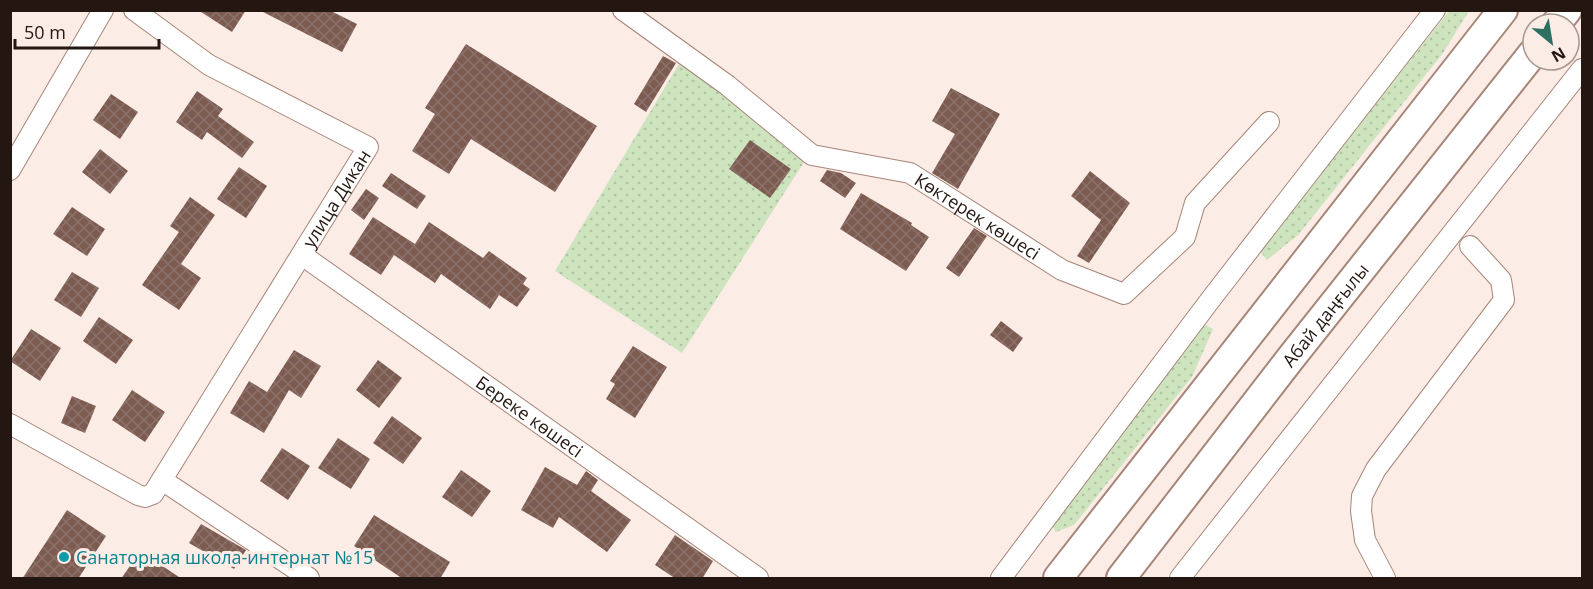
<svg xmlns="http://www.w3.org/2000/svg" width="1593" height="589" viewBox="0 0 1593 589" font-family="'Open Sans',sans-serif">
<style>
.grass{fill:url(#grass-dots)}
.building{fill:url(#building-cross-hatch)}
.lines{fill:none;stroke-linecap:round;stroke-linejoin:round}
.street-casing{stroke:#a78578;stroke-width:22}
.secondary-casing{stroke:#a78578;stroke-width:32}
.street{stroke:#fff;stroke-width:20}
.secondary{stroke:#fff;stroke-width:28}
.culture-dot{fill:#0f9aa8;stroke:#fcece6;stroke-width:2}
.labels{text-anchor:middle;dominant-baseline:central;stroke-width:6;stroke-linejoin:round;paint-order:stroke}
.street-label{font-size:18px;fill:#241712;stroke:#fcece6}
.culture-label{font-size:18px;fill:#0d838f;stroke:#fcece6;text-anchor:start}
</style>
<defs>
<pattern id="grass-dots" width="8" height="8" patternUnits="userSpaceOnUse" patternTransform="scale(1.5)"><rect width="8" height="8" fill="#cee4be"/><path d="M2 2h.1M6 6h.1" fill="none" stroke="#b1c3a2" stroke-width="1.8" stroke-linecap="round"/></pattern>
<pattern id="building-cross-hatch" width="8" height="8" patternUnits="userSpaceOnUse" patternTransform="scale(1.5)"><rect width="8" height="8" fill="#7c5b50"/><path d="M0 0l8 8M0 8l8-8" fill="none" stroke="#8c726a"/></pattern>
</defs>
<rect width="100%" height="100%" fill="#fcece6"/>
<g class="grass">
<polygon points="1449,11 1469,11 1443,53 1299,234 1267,260 1260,251"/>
<polygon points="683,57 806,159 682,353 555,271"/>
<polygon points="1204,324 1213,329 1192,377 1074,525 1056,532 1052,526"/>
</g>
<g class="building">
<polygon points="198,10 246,10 232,32"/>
<polygon points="259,10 329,10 357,24 342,52"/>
<polygon points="466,44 597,126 555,192 471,139 449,174 412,151 435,114 425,108"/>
<polygon points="663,56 676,63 646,112 634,104"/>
<polygon points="951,88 1000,114 958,189 932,173 955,134 932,121"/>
<polygon points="197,91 223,109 218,116 254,142 242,158 207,132 202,140 176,122"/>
<polygon points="111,94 138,112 120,139 93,120"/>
<polygon points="750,140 791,169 770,198 729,169"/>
<polygon points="100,149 128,171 110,194 82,172"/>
<polygon points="239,167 267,186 246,218 217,199"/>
<polygon points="827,170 841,173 856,183 845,198 820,181"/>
<polygon points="1090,171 1130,203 1089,263 1077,256 1101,220 1071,196"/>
<polygon points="391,173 426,196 417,209 382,186"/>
<polygon points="366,189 379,198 364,220 351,210"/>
<polygon points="861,193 912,223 911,225 929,237 906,271 840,229"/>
<polygon points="190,197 215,215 181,264 201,278 179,310 142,285 179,232 170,226"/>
<polygon points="72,207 105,229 87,256 53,234"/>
<polygon points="373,217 415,244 429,222 483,258 489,251 527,278 523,284 530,289 517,307 499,295 490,309 441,274 435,283 394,255 381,275 349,254"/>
<polygon points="974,228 987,236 959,277 946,268"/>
<polygon points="72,272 99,288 81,317 54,300"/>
<polygon points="99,317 133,340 116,364 83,341"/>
<polygon points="1001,321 1023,338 1013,352 990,335"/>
<polygon points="31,329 61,348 40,381 10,361"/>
<polygon points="633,346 667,367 635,418 606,399 615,384 610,381"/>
<polygon points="294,350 321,366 301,398 289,390 264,433 230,413 249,381 267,392"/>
<polygon points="378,360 402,378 379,408 356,390"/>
<polygon points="132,390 165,412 145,442 112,420"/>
<polygon points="72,396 96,406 85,433 61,423"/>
<polygon points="392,416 422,438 403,464 373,443"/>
<polygon points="338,438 370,459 351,489 318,468"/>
<polygon points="282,448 310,466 288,500 260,481"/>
<polygon points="545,467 577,485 586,471 598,480 591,491 631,520 607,552 559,517 553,528 521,510"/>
<polygon points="461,470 491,491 472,517 442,497"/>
<polygon points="67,510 106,536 78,579 22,579"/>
<polygon points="374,515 450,562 440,579 403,579 354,546"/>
<polygon points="201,524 246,550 234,569 189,543"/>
<polygon points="675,535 713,561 702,579 676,579 655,565"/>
<polygon points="140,551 182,579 121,579"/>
</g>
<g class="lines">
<defs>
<g id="street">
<path id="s1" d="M 623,10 L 727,85 L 812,155 L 910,173 L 1062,270 L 1124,294 L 1185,237 L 1195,203 L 1269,122"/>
<polyline points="10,170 103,10"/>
<path id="s2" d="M 302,255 L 758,578"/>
<path id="s3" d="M 10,424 L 138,495 L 145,497 L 153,494 L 368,147 L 209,65 L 134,10"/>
<polyline points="162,480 309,578"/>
<polyline points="1001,578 1211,299 1435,10"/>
<polyline points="1180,578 1582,69"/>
<polyline points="1385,578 1365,540 1361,511 1362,496 1376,469 1504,300 1501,280 1470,246"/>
</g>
<g id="secondary">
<polyline points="1556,24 1567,10"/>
<polyline points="1058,578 1503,10"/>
<path id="s4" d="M 1121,578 L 1290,359 L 1533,53"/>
</g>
</defs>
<use href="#street" class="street-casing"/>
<use href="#secondary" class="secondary-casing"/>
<use href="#street" class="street"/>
<use href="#secondary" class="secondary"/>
</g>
<circle class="culture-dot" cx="64" cy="557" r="6"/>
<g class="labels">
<g class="street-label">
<text stroke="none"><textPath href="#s3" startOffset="510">улица Дикан</textPath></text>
<text stroke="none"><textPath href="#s1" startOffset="418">Көктерек көшесі</textPath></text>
<text stroke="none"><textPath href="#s4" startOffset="333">Абай даңғылы</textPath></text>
<text stroke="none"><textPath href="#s2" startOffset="279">Береке көшесі</textPath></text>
</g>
<g class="culture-label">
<text x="76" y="557">Санаторная школа-интернат №15</text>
</g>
</g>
<rect width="1593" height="589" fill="none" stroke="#241712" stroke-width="24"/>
<g transform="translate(1551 42) rotate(150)"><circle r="28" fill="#fcece6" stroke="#a69791" stroke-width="1.5"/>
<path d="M0-4.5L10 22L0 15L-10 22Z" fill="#2d7061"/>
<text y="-9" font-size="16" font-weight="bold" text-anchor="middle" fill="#241712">N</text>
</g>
<path d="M15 39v9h144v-9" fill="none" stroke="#241712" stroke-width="3"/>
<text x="24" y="39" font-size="18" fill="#241712" stroke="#fcece6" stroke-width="4.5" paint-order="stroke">50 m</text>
</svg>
